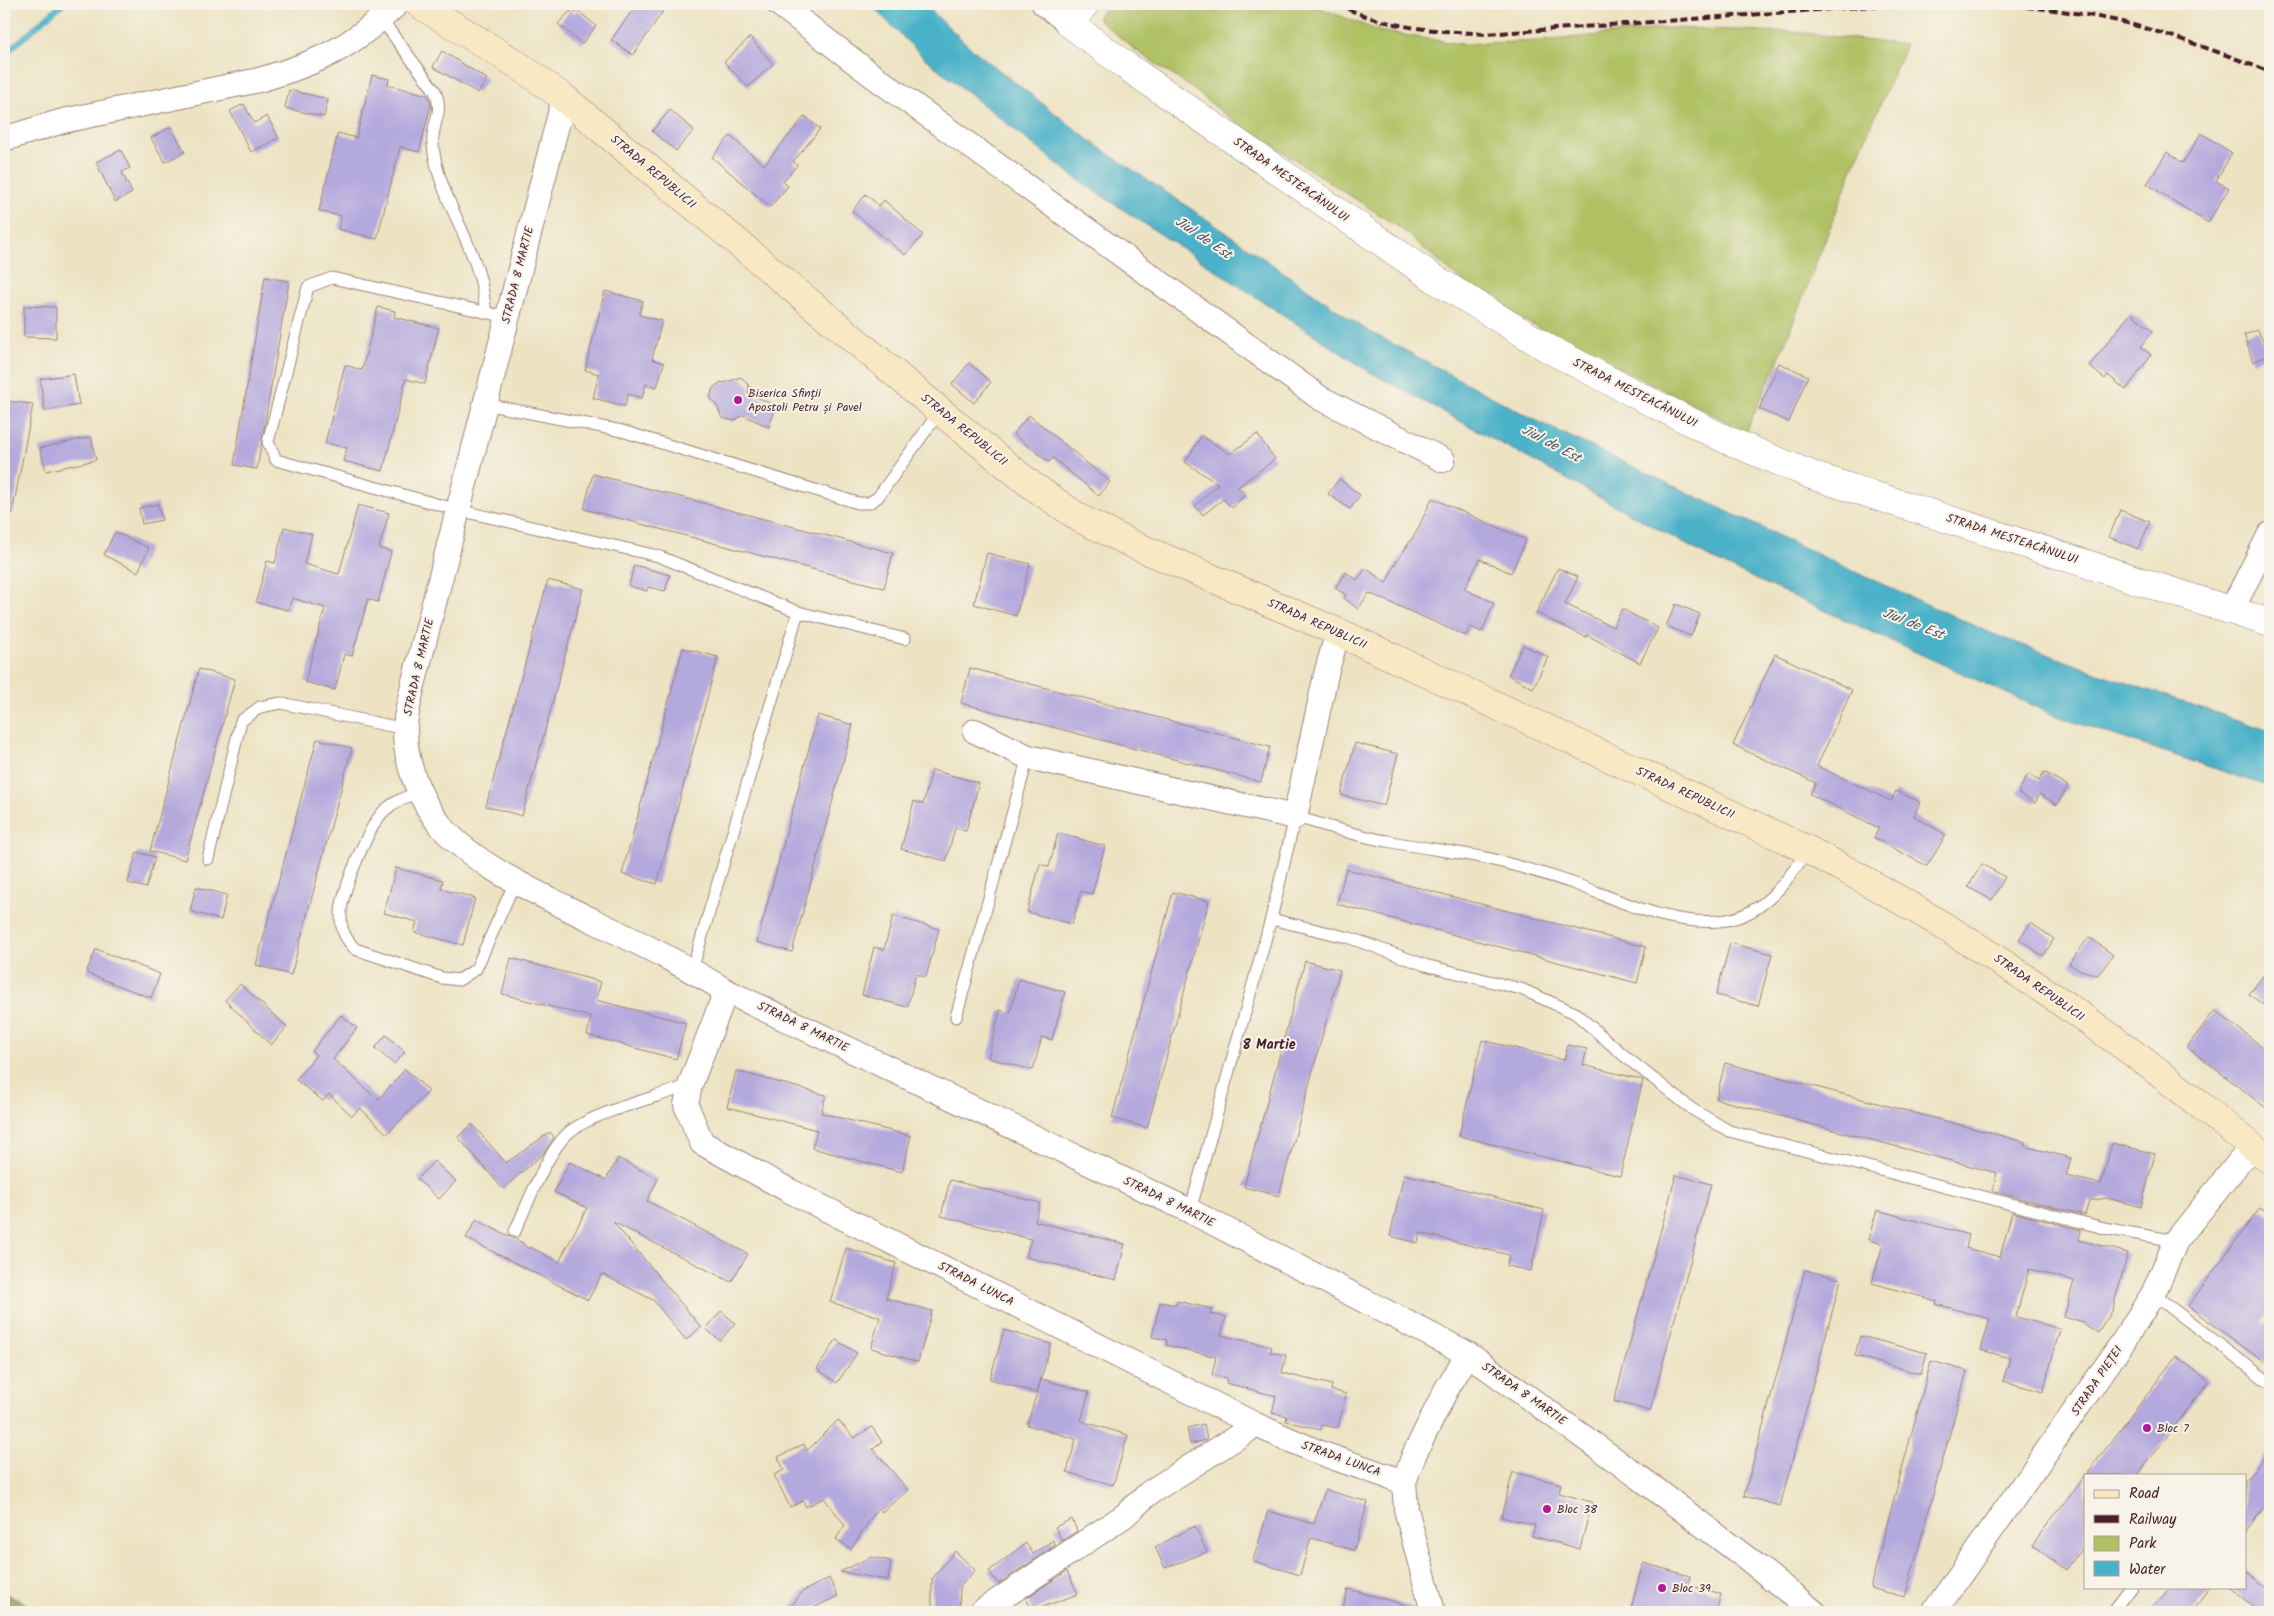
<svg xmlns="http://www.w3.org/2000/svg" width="2274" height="1616" viewBox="0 0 2274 1616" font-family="Kalam,sans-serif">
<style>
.green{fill:#afc164;stroke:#7c7048}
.forest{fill:#8ba75a;stroke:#6a6342}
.water{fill:#49b1c8;stroke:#4a687a}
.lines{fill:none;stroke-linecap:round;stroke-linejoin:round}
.stream{stroke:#49b1c8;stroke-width:6}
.building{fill:#b4a9dd}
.service-casing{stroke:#9c8177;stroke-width:13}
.minor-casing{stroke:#9c8177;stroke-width:26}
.tertiary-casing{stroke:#9c8177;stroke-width:29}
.secondary-casing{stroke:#9c8177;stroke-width:29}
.service{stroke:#fff;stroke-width:11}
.minor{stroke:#fff;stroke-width:24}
.tertiary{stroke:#fff;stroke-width:28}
.secondary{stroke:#f8e8c3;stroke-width:28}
.rail{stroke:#4a1f2b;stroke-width:4;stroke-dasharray:8 4;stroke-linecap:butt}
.poi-dot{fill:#b5179e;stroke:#f7f3e8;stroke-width:2}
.labels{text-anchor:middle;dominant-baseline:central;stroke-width:4;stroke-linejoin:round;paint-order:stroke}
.street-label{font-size:12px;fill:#4a1f2b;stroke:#f7f3e8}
.poi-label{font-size:12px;fill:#4a1f2b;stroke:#f7f3e8;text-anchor:start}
.water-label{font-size:14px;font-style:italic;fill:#4a5262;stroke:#f7f3e8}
.neighbourhood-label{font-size:14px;font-weight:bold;fill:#4a1f2b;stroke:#f7f3e8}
</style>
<rect width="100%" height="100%" fill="#f7f3e8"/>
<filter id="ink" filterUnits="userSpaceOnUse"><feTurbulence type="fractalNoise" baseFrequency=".02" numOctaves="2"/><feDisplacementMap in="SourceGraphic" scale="10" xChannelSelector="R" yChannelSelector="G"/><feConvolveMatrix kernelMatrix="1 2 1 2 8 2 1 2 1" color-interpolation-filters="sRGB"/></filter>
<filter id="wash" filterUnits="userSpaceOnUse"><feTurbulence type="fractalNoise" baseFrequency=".0096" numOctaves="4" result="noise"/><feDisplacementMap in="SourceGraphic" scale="20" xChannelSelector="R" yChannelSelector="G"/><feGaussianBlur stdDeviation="1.12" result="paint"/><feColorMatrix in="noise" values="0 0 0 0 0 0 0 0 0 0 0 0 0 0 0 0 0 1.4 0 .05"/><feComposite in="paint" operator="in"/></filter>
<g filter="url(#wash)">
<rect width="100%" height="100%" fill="#ede3c3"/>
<polygon class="green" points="1107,4 1310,4 1379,31 1460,44 1540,41 1671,28 1795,32 1906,45 1855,163 1780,356 1746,431 1527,322 1458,278 1400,228 1223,113 1196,91 1134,49 1097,18"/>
<polygon class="forest" points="4,1593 43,1612 4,1612"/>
<polygon class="water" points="870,4 924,4 972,49 1097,146 1233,237 1363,328 1541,423 1853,571 1993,634 2098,673 2270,731 2270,787 2056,716 1720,563 1370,372 1078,180 923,57"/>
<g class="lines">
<polyline class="stream" points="4,55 62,4"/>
</g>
<g id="blocks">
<g class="building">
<polygon points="637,4 668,4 633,55 611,40"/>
<polygon points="577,10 596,26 582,44 558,24 570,11 574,14"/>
<polygon points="750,37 773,64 748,87 724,62"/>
<polygon points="442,51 487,79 478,93 433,67"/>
<polygon points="372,75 389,79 388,85 428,95 431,105 419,152 400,147 377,239 338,229 341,216 319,211 338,133 356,138"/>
<polygon points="289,90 328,99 324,117 285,108"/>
<polygon points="244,104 254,123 267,116 279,138 251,152 230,111"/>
<polygon points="670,110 694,130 676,151 652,131"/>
<polygon points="805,116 820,129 793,162 797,165 783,182 788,186 770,207 712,157 730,136 764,165"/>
<polygon points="171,127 185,152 165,162 151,138"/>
<polygon points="2201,133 2232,153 2216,181 2229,188 2208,223 2147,184 2167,152 2183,163"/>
<polygon points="121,150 130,168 122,172 132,193 115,202 96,162"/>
<polygon points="866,194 879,206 884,200 923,235 905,255 852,211"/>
<polygon points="265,277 289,281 257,469 234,465"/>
<polygon points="605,291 643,301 639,315 662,321 652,359 664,363 657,387 646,384 642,398 628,394 625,406 593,398 599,374 585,370"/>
<polygon points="24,306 56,307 56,338 24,337"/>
<polygon points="378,307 395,311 394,317 439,328 425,384 406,379 383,471 343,461 347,448 325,443 345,365 362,370"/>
<polygon points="2131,313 2153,331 2141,347 2151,355 2126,390 2108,375 2105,379 2089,366"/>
<polygon points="2258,330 2269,355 2253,362 2244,335"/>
<polygon points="969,363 991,382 974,403 952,384"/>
<polygon points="1779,363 1808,376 1789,422 1759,409"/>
<polygon points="74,374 79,405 45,411 40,379"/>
<polygon points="741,377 749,386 748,393 776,406 769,427 743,415 734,421 722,418 717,406 710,397 713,388 721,382 724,383"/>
<polygon points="4,401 33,404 12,514 4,513"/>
<polygon points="1029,415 1110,482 1099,496 1053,458 1049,462 1013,434"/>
<polygon points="1257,434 1275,459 1238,487 1246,494 1232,508 1223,499 1203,515 1195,506 1218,484 1185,462 1202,436 1230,454"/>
<polygon points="91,437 96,460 46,471 40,448"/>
<polygon points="593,474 893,553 884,588 584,509"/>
<polygon points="1339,479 1360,495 1350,509 1328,494"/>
<polygon points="1432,498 1526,540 1511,573 1480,559 1464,589 1494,603 1482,632 1470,627 1466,636 1369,593 1358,609 1344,598 1346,595 1335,588 1346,572 1357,580 1366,568 1386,583 1395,564 1417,531"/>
<polygon points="158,504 162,520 142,524 139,508"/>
<polygon points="358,505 389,513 379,548 391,552 378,602 368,599 352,656 344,654 335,690 305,682 325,608 292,598 288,610 256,602 267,561 275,563 284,527 312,534 304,564 339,574"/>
<polygon points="2120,510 2150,522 2138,549 2109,537"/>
<polygon points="115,532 149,548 138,572 104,555"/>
<polygon points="987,553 1030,564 1016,616 974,604"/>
<polygon points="634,565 670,575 665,591 648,587 647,591 629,586"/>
<polygon points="1558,568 1578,577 1565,604 1613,627 1622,609 1658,628 1640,663 1587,635 1586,637 1536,613"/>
<polygon points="548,580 583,589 522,816 486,806"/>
<polygon points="1676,604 1700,614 1691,636 1666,626"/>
<polygon points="1523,645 1548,657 1533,688 1508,675"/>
<polygon points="683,648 718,657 657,884 622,874"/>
<polygon points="1775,654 1852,690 1817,766 1891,801 1896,791 1920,802 1914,816 1946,835 1927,866 1874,838 1879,828 1810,794 1816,783 1733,745"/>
<polygon points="970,668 1270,747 1261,782 961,703"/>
<polygon points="199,669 235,679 185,860 150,851"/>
<polygon points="818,715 853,725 792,952 757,942"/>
<polygon points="317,739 352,748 291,975 256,965"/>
<polygon points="1355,743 1398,754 1384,806 1341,795"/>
<polygon points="932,770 979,783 966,831 955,828 946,861 901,849 914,801 923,804"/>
<polygon points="2044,772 2068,786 2057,805 2040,794 2035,803 2018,793 2028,774 2039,781"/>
<polygon points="1058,833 1105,846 1092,894 1081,891 1072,924 1027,912 1040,864 1049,867"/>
<polygon points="137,852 155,857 146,888 128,883"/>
<polygon points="1982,864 2005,877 1992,900 1968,887"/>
<polygon points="396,868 443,880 441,889 475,898 463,945 414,932 417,922 384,913"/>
<polygon points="1346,869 1646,947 1637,983 1337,904"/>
<polygon points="196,887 227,895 221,920 190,911"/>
<polygon points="1173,892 1209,901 1147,1128 1112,1118"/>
<polygon points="893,916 939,929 926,977 916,974 907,1007 862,995 874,947 884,950"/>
<polygon points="2031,923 2054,939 2043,956 2019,939"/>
<polygon points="2089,937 2113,955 2098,975 2077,969 2069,964"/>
<polygon points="1730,943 1772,954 1758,1006 1716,995"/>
<polygon points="96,949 160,974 151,998 86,973"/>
<polygon points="511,958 601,982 596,1000 686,1023 676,1059 587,1035 591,1017 502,994"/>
<polygon points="1305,961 1340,970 1279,1196 1244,1187"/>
<polygon points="2270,967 2270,1010 2249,994"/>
<polygon points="1019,979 1065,992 1052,1040 1042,1037 1033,1070 988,1058 1000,1010 1010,1013"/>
<polygon points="240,984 287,1027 271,1045 225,1000"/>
<polygon points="2215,1010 2270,1053 2270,1111 2187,1047"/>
<polygon points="341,1015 357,1028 333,1059 378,1100 405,1069 429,1091 387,1134 360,1108 352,1116 329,1094 323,1101 296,1080 316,1055 312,1051"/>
<polygon points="386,1035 405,1052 394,1064 375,1048"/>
<polygon points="1482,1040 1564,1060 1568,1045 1587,1049 1583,1065 1643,1080 1620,1176 1459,1136"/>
<polygon points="1725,1063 2025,1142 2024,1146 2071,1158 2066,1176 2101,1184 2112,1143 2155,1154 2141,1207 2107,1198 2089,1201 2085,1215 1992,1191 1997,1173 1716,1099"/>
<polygon points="736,1071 826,1095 821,1113 911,1136 902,1172 812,1148 817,1130 727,1107"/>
<polygon points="472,1124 506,1163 550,1132 554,1137 544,1153 503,1189 458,1137"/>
<polygon points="618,1158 658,1179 647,1201 748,1254 731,1282 613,1222 701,1327 686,1340 653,1300 602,1274 588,1300 466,1238 476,1220 523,1243 528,1249 530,1247 559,1262 587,1208 554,1192 570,1162 606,1180"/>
<polygon points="434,1161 456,1181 439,1199 417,1179"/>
<polygon points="1404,1174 1544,1210 1531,1271 1507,1266 1509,1255 1420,1233 1418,1243 1390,1236"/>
<polygon points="1676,1175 1711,1184 1650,1411 1614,1401"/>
<polygon points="950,1180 1040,1203 1035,1221 1125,1244 1116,1280 1026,1257 1031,1239 941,1216"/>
<polygon points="2260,1208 2270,1215 2270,1310 2262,1322 2270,1328 2270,1353 2264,1362 2188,1306"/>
<polygon points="1877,1210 1969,1235 1966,1248 2000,1257 2012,1212 2081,1230 2079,1240 2128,1253 2112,1311 2098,1333 2083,1323 2064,1317 2074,1281 2029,1269 2016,1317 2060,1329 2043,1392 2003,1381 2010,1358 1981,1350 1990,1319 1936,1304 1937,1301 1872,1283 1883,1244 1868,1240"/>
<polygon points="846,1248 896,1263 886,1298 932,1311 918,1362 871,1348 880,1317 830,1302"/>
<polygon points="1805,1270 1841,1279 1780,1506 1744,1496"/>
<polygon points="1177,1301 1212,1309 1210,1314 1226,1317 1221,1335 1272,1347 1270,1352 1286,1355 1282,1373 1332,1385 1331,1390 1346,1394 1338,1428 1322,1425 1321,1430 1286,1421 1287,1416 1272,1413 1276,1396 1226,1383 1227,1378 1212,1375 1216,1357 1166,1345 1167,1340 1152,1337 1160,1302 1176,1305"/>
<polygon points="721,1311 735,1323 720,1341 706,1329"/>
<polygon points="1004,1330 1051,1344 1037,1393 990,1379"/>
<polygon points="1860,1336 1927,1353 1921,1374 1855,1356"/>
<polygon points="836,1340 857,1353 837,1383 817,1369"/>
<polygon points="2176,1356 2209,1381 2138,1475 2086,1475"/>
<polygon points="1931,1361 1967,1371 1905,1597 1870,1588"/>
<polygon points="1041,1379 1089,1392 1081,1421 1128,1435 1113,1485 1067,1472 1076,1439 1027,1425"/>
<polygon points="838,1420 854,1438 872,1427 882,1442 873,1449 908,1490 882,1512 878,1508 851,1549 836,1539 845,1525 824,1498 806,1507 803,1501 790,1507 774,1475 784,1470 778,1457 804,1444 807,1451"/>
<polygon points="1204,1424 1207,1440 1190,1444 1187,1428"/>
<polygon points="2270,1449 2270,1500 2245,1532 2245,1481"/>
<polygon points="1513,1472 1561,1484 1559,1493 1592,1502 1580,1549 1532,1536 1535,1525 1501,1517"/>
<polygon points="2085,1475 2085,1544 2066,1570 2032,1545"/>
<polygon points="1325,1490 1368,1502 1354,1550 1311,1538 1300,1575 1253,1561 1268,1511 1314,1524"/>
<polygon points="1072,1519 1077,1531 1062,1541 1055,1527"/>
<polygon points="1195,1526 1207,1552 1165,1568 1155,1547"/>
<polygon points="1053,1540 1055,1546 998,1584 989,1571 1026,1543 1033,1554"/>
<polygon points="955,1551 975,1570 960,1587 959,1611 932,1610 932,1579"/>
<polygon points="871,1557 891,1561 888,1580 840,1572"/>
<polygon points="1643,1563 1690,1576 1688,1585 1721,1594 1716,1612 1645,1612 1631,1609"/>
<polygon points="2245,1570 2270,1590 2270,1612 2260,1612 2229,1587 2245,1587"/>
<polygon points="1067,1571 1078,1594 1032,1611 1026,1598"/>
<polygon points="829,1578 838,1596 805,1612 787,1612 802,1592"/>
<polygon points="2171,1587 2212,1587 2192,1612 2151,1612"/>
<polygon points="1348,1589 1413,1607 1412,1612 1342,1612"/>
</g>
</g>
</g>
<g filter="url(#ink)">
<use href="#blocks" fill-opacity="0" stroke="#9c8177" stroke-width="1"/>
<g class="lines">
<defs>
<g id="service">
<path d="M 381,19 L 435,91 C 445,114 430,125 433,146 C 438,192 467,231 479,275 C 483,287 484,300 486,313"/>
<polyline points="507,317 332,278 308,287 268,442 276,460 458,510 658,556 798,612 905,639"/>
<polyline points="485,404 622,431 858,503 869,503 878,497 940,411"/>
<path d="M 419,792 C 406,797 393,802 383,812 C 368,828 339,896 341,918 C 341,931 346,939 355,949 L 442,978 L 459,980 L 476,969 L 515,882"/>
<polyline points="208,859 241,721 260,707 281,703 405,729"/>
<polyline points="1271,919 1350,938 1425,965 1521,989 1575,1013 1627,1058 1692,1109 1729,1131 2104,1228 2176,1241"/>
<polyline points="692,970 798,612"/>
<polyline points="956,1017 1028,757"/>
<path d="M 1190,1211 L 1271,919 L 1295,817 C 1326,825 1356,836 1387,841 C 1425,849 1465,852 1502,862 C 1528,869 1553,876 1578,885 C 1625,903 1676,928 1727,920 C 1765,913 1788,880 1808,850"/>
<path d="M 515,1231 C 528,1204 548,1147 572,1130 C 598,1111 658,1097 690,1085"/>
<polyline points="2153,1294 2270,1383"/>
<polyline points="2112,1612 2131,1587"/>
</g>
<g id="minor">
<polyline points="779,4 872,75 1320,398 1443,460"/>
<polyline points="1044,4 1069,23"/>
<path d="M 564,98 L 413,685 C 410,699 405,715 405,730 C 405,763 420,802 442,827 C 472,862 525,887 565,907 C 620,934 675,959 726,991 L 1190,1211 L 1468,1354 L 1639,1477 L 1749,1560 L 1814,1612"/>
<path d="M 4,139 L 63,121 L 259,80 C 321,62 350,48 397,4"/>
<polyline points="2232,609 2270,534"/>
<polyline points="975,731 1028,757 1295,817 1327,670 1338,632"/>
<polyline points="726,991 690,1085 686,1105 702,1143 790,1191 1256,1425 1320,1453 1404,1482"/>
<polyline points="981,1612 1124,1516 1149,1493 1256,1425"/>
<polyline points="1433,1612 1406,1509 1404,1482 1414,1455 1446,1390 1468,1354"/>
<polyline points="1934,1612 2121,1345 2153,1294 2176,1241 2252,1146"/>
</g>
<polyline id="tertiary" points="1085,4 1069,23 1126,66 1435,279 1549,349 1637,395 1727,440 1814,476 2270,623"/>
<path id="secondary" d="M 419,4 L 518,65 L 564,98 L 940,411 L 1030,484 L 1081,519 L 1132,544 L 1338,632 L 1808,850 C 1926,910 2038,983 2145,1062 C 2187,1094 2228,1128 2270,1160"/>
</defs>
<use href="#service" class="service-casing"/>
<use href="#minor" class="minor-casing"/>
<use href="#tertiary" class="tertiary-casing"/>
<use href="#secondary" class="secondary-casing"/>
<use href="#service" class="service"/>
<use href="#minor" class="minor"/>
<use href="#tertiary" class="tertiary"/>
<use href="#secondary" class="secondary"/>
<g class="rail">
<path d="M 1337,4 C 1389,29 1429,30 1486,34 L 1899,4"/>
<path d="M 1990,4 C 2034,7 2079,12 2122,22 C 2173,35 2222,53 2270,72"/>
</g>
</g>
</g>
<g class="poi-dot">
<circle cx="738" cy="400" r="5"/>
<circle cx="2147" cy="1428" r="5"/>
<circle cx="1547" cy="1509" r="5"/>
<circle cx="1662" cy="1588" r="5"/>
</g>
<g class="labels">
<g class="street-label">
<text transform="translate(653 172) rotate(40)">STRADA REPUBLICII</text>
<text transform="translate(1291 180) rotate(35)">STRADA MESTEACĂNULUI</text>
<text transform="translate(518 275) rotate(-76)">STRADA 8 MARTIE</text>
<text transform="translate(1635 393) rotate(27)">STRADA MESTEACĂNULUI</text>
<text transform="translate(964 430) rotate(39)">STRADA REPUBLICII</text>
<text transform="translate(2012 539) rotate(18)">STRADA MESTEACĂNULUI</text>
<text transform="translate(1317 624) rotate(24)">STRADA REPUBLICII</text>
<text transform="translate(419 667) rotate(-77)">STRADA 8 MARTIE</text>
<text transform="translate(1685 793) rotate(25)">STRADA REPUBLICII</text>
<text transform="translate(2039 988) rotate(35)">STRADA REPUBLICII</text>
<text transform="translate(803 1027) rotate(26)">STRADA 8 MARTIE</text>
<text transform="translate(1169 1202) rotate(26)">STRADA 8 MARTIE</text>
<text transform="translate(976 1284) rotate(27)">STRADA LUNCA</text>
<text transform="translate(2097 1381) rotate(-56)">STRADA PIEȚEI</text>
<text transform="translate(1524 1394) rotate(35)">STRADA 8 MARTIE</text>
<text transform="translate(1341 1459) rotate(20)">STRADA LUNCA</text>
</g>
<g class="poi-label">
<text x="748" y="393">Biserica Sfinții<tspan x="748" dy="14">Apostoli Petru și Pavel</tspan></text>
<text x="2157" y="1428">Bloc 7</text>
<text x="1557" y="1509">Bloc 38</text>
<text x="1672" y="1588">Bloc 39</text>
</g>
<g class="water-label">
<text transform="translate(1203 238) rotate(34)">Jiul de Est</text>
<text transform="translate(1551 444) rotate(28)">Jiul de Est</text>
<text transform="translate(1913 624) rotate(21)">Jiul de Est</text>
</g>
<g class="neighbourhood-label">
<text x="1269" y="1045">8 Martie</text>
</g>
</g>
<rect width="2274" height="1616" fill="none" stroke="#f7f3e8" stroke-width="20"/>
<rect x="2084" y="1474" width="162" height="115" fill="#f7f3e8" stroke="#b29e9c"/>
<rect x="2094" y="1490" width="25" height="8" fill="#f8e8c3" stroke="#b29e9c"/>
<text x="2129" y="1498" font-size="15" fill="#4a1f2b">Road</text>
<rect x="2094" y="1515" width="25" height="8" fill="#4a1f2b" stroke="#b29e9c"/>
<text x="2129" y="1524" font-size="15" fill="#4a1f2b">Railway</text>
<rect x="2094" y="1536" width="25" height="15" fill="#afc164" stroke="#b29e9c"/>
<text x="2129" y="1548" font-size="15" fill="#4a1f2b">Park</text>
<rect x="2094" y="1561" width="25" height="15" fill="#49b1c8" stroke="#b29e9c"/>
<text x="2129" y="1574" font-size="15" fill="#4a1f2b">Water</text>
</svg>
